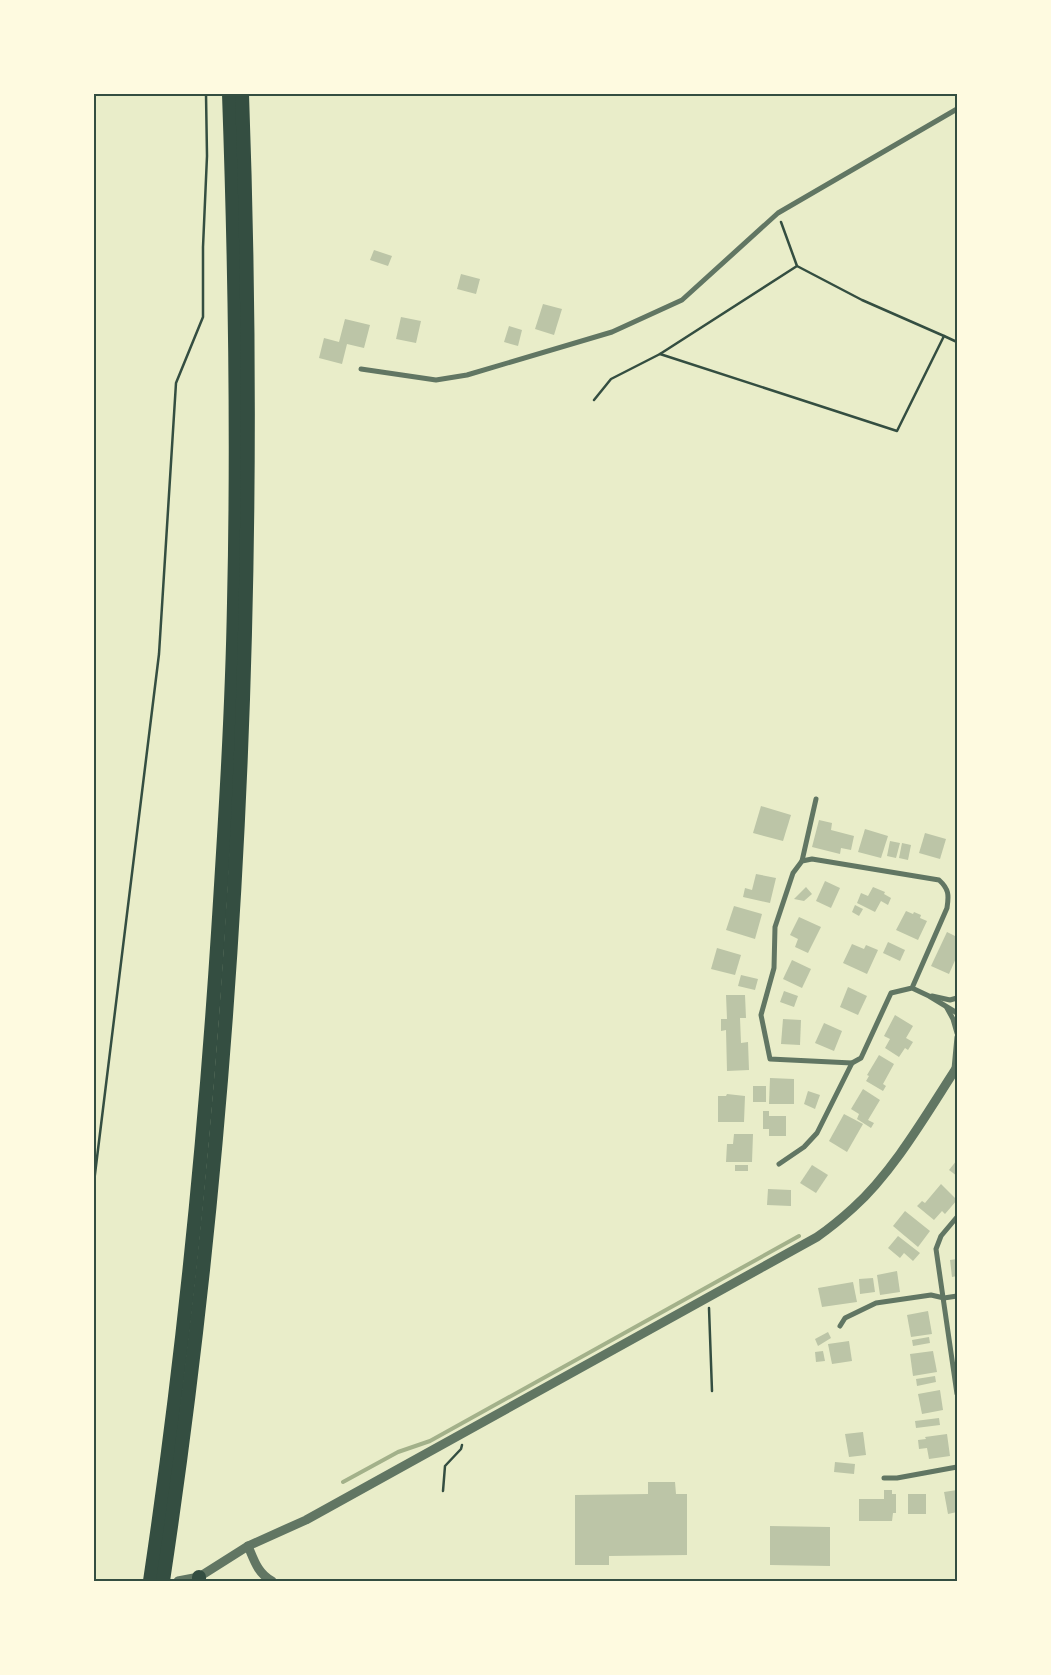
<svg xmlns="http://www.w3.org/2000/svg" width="1051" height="1675" viewBox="0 0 1051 1675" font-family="'Nunito Sans',sans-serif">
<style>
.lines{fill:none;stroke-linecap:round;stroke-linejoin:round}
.stream{stroke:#a3b18a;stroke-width:4}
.building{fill:#bcc5a7}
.path{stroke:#344e41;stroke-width:2.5}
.minor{stroke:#617663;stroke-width:5}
.tertiary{stroke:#617663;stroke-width:9}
.trunk{stroke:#344e41;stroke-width:14}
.neatline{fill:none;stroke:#344e41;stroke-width:2}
</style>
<rect width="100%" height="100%" fill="#e9edc9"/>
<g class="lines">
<polyline class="stream" points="343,1482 398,1452 430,1441 799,1236"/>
</g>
<g class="building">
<polygon points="374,250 392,256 388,266 370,260"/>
<polygon points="461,274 480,279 476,294 457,289"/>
<polygon points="543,304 562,309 554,335 535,329"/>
<polygon points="401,317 421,321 416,343 396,339"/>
<polygon points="345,319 370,325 364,348 347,344 342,364 319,358 324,338 339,342"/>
<polygon points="509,326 522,330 518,346 504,342"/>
<polygon points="761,806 791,815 783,841 753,833"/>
<polygon points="819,820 832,823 831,830 854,836 851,850 841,848 840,854 812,847"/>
<polygon points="865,829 888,836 881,858 858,852"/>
<polygon points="925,833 946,839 940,859 919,853"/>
<polygon points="890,841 900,843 896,858 887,856"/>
<polygon points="902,843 911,845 908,860 899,858"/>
<polygon points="756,874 776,878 770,903 743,897 745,888 752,890"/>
<polygon points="825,881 840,888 831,908 816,901"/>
<polygon points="806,887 812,894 804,901 794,899"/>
<polygon points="873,887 885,892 884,894 891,898 888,905 881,901 875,912 857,903 861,893 868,896"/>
<polygon points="855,905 863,909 859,916 852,912"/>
<polygon points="734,906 762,914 755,939 726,930"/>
<polygon points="906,911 913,914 914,912 921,915 920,918 927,921 918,940 896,930"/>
<polygon points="799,917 821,927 808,953 795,947 798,939 790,935"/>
<polygon points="947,932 957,937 957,956 949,974 931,966"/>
<polygon points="888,942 905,950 900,961 883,953"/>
<polygon points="852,944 864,949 866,945 878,950 867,974 843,963"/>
<polygon points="717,948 741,955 735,975 711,969"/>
<polygon points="792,960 811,969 802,988 783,979"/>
<polygon points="741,975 758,979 755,990 738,986"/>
<polygon points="848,987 867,996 858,1015 840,1007"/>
<polygon points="784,991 798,996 794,1007 780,1002"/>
<polygon points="726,995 745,995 746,1018 740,1018 741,1043 748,1042 749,1070 727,1071 726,1030 721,1031 721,1019 727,1019"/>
<polygon points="895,1015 913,1026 906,1038 913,1042 908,1050 905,1048 899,1057 885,1048 890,1039 884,1036"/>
<polygon points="783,1019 801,1020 800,1045 781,1044"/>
<polygon points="824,1023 842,1031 834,1051 815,1043"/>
<polygon points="879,1055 894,1064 883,1084 886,1086 883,1091 866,1081 869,1076 867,1075"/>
<polygon points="770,1078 794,1079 794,1104 769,1104"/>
<rect x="753" y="1086" width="13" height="16"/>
<polygon points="863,1089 880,1100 868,1120 874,1123 871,1128 857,1119 859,1114 851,1109"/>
<polygon points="808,1091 820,1095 815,1109 804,1104"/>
<polygon points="727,1094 745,1096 744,1122 718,1122 718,1096 726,1096"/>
<polygon points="763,1111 769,1111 769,1116 786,1116 786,1136 769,1136 769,1129 763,1129"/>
<polygon points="844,1114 863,1124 847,1152 829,1141"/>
<polygon points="734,1134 753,1134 752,1162 726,1162 727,1144 733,1144"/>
<polygon points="957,1160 957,1176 949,1170"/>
<rect x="735" y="1165" width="13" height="6"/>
<polygon points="812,1165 828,1175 816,1193 800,1183"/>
<polygon points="941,1184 957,1200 945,1214 942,1211 934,1220 917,1206 922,1201 925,1203"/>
<polygon points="768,1189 791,1190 791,1206 767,1205"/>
<polygon points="905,1211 930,1231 918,1247 893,1226"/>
<polygon points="898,1236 920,1253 913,1261 904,1253 900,1258 888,1248"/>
<polygon points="957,1259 957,1276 952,1277 950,1260"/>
<polygon points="897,1271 900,1292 880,1295 877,1275"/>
<polygon points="873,1278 875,1292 860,1294 859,1279"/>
<polygon points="853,1282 857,1302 822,1307 818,1288"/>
<polygon points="928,1311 932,1334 911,1337 907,1315"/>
<polygon points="828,1332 831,1338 818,1346 815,1339"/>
<polygon points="929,1337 930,1343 913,1346 912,1340"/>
<polygon points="849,1341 852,1361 832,1364 828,1344"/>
<polygon points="823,1351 825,1361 816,1362 815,1352"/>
<polygon points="933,1351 937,1372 913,1376 910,1354"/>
<polygon points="935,1376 936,1382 917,1386 916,1379"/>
<polygon points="940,1390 943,1410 922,1414 918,1394"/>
<polygon points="939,1418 940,1425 916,1428 915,1421"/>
<polygon points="863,1432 866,1455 849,1457 845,1434"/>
<polygon points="947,1434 950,1456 929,1459 927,1448 919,1449 918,1440 926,1439 925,1437"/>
<polygon points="835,1462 855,1464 854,1474 834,1472"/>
<polygon points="648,1482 675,1482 676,1494 687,1494 687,1555 609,1556 609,1565 575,1565 575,1495 648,1494"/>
<polygon points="884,1490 892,1490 892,1494 896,1494 896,1513 893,1513 892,1521 859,1521 859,1499 884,1499"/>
<polygon points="957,1490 957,1512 948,1514 944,1492"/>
<rect x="908" y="1494" width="18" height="20"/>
<polygon points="770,1526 830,1527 830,1566 770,1565"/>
</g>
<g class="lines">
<g class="path">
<polyline points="944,336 957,342"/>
<polyline points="660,354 897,431 944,336 862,300 797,266 781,222"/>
<polyline points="594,400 611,379 660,354 797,266"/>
<polyline points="94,1182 159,654 176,383 203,317 203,247 207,156 206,94"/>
<polyline points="709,1308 712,1391"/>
<polyline points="443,1491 445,1466 461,1449 462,1445"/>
</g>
<g class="minor">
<polyline points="361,369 436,380 467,375 612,332 682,300 778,213 957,109"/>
<polyline points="802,861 816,799"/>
<path d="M 912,988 L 947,908 C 949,895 949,889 939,880 L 812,859 L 802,861 L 793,873 L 775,927 L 774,968 L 761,1015 L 770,1059 L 852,1063 L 861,1058 L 891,993 L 912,988 L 929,996 L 957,1013"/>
<polyline points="932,996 950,1000 957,998"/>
<polyline points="947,1008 953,1019 957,1033"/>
<polyline points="954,1069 957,1037"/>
<polyline points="779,1164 804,1147 817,1133 852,1063"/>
<polyline points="957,1217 941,1236 936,1249 957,1394"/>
<polyline points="840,1326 845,1318 876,1303 931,1295 944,1298 957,1296"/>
<polyline points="884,1478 897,1478 957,1467"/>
</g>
<g class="tertiary">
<path d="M 248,1546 C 254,1560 258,1574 272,1581"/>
<path d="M 178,1581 L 199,1577 L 248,1546 L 306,1520 L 817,1237 C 830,1228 842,1218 853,1208 C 894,1171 927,1113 957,1067"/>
</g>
<g class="trunk">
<polyline points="199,1577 199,1581"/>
<path d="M 150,1581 C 182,1366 204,1150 218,933 C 225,823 232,713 234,603 C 238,433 235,264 229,94"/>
<path d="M 163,1581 C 237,1089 260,591 242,94"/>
</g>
</g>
<rect width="1051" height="1675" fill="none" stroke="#fefae0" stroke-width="190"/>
<rect x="95" y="95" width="861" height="1485" class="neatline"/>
</svg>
